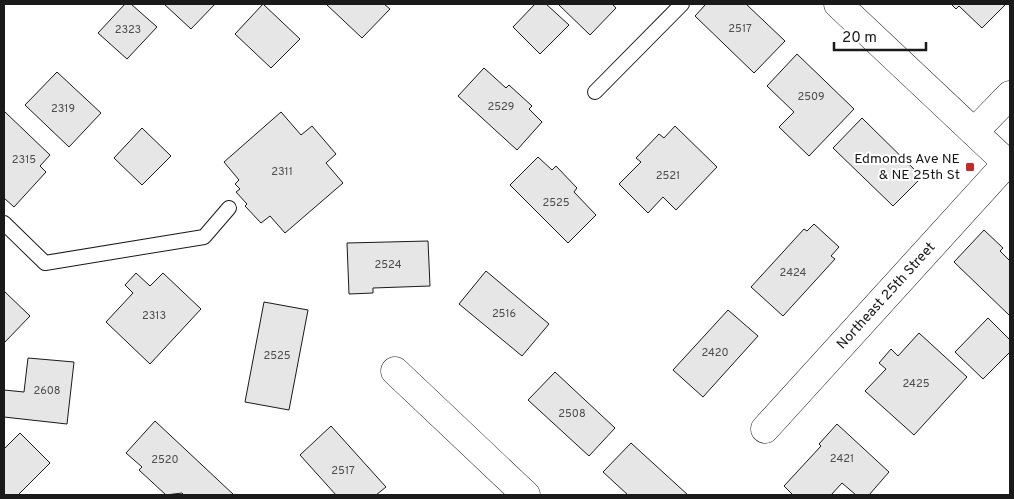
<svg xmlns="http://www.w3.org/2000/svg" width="1014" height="499" viewBox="0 0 1014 499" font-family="Overpass,sans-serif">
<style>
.building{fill:#e6e6e6;stroke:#1a1a1a}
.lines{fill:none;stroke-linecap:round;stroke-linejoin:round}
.service-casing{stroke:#1a1a1a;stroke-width:16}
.minor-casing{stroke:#1a1a1a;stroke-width:29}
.tertiary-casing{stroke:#1a1a1a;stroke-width:29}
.service{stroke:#fff;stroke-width:14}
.minor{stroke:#fff;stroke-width:28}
.tertiary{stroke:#fff;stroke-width:28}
.poi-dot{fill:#c62828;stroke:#fff;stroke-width:2}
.labels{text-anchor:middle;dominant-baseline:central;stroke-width:4;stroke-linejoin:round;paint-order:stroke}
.number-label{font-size:11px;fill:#4d4d4d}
.poi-label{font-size:14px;fill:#1a1a1a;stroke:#fff;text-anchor:end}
.street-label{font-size:14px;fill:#1a1a1a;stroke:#fff}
</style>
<rect width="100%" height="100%" fill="#fff"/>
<g class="building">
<polygon points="125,4 131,4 157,27 127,59 98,33"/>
<polygon points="164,4 215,4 191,29"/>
<polygon points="263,4 300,39 271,68 235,34"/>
<polygon points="326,4 384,4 390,9 362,38"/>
<polygon points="535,4 546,4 569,25 540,54 513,27"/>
<polygon points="558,4 612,4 616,8 590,35"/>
<polygon points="706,4 746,4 785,41 754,73 695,16"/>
<polygon points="951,4 1006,4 982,28 959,6 956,9"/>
<polygon points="797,54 854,109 809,156 779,127 794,112 767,86"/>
<polygon points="484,68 506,88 509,85 532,106 529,109 542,122 517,150 458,96"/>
<polygon points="57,72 101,113 69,147 25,105"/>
<polygon points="4,111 50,155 40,166 46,172 14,207 4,198"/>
<polygon points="281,112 301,135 312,126 336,154 326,163 343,183 285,233 270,216 261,223 245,206 247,204 236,192 240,189 235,184 239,180 224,162"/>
<polygon points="862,118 922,177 893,206 833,148"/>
<polygon points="675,126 717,167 676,210 663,197 648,213 619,184 641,162 636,158 659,134 664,138"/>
<polygon points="142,128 171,156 142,185 114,158"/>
<polygon points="538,157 552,170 556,166 577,188 574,192 596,215 568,243 510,185"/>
<polygon points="814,224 839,247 831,256 835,259 783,316 751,287 804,229 807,231"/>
<polygon points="984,230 1003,248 1000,251 1010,261 1010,316 954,262"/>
<polygon points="428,241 430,286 373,288 373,293 349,294 347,243"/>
<polygon points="486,271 549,324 522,356 459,304"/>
<polygon points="136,273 150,286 163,273 201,309 150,364 106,322 133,293 125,285"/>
<polygon points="4,291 30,316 4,343"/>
<polygon points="264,302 308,310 289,410 245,402"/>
<polygon points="728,310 758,336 703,397 673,370"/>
<polygon points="988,318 1010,340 1010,352 983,379 955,352"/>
<polygon points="919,333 967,377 914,435 865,391 886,369 879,363 891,349 898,356"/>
<polygon points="28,358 74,362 67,424 4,417 4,390 24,392"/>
<polygon points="555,372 615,428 589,456 528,400"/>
<polygon points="155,421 234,495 184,495 182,493 166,495 139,470 142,467 126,453"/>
<polygon points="837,424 889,472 869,495 856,495 842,483 831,495 793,495 784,486 821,446 819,444"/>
<polygon points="331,426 386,487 376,495 336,495 300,455"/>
<polygon points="20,433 50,463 18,495 4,495 4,449"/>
<polygon points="631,443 688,495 628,495 603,472"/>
</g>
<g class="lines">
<defs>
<g id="service">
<polyline points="595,92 682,4"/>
<polyline points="4,223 45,263 204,237 229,208"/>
</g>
<g id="minor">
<polyline points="974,132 1010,95"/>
<polyline points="395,371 526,495"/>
<path id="s1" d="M 765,429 L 1007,163"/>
</g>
<polyline id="tertiary" points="838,4 1010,166"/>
</defs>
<use href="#service" class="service-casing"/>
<use href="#minor" class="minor-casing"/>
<use href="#tertiary" class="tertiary-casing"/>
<use href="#service" class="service"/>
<use href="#minor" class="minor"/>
<use href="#tertiary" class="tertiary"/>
</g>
<rect class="poi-dot" x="965" y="162" width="10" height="10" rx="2.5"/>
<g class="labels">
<g class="number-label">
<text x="740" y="29">2517</text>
<text x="128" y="30">2323</text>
<text x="811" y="97">2509</text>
<text x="501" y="107">2529</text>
<text x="63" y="109">2319</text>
<text x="24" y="160">2315</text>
<text x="282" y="172">2311</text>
<text x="668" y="176">2521</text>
<text x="556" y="203">2525</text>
<text x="388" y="265">2524</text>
<text x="793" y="273">2424</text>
<text x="504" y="314">2516</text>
<text x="154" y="316">2313</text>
<text x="715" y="353">2420</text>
<text x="277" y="356">2525</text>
<text x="916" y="384">2425</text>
<text x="47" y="391">2608</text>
<text x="572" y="414">2508</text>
<text x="842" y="459">2421</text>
<text x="165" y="460">2520</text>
<text x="343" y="471">2517</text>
</g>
<g class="poi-label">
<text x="960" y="159">Edmonds Ave NE<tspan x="960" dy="16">&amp; NE 25th St</tspan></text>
</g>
<g class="street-label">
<text stroke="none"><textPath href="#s1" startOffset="180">Northeast 25th Street</textPath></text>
</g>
</g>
<rect width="1014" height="499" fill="none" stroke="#1a1a1a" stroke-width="10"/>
<path d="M834 42v8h92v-8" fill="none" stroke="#1a1a1a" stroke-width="2.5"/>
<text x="842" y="42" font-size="15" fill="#1a1a1a" stroke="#ffffff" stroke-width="4" paint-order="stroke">20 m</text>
</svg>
